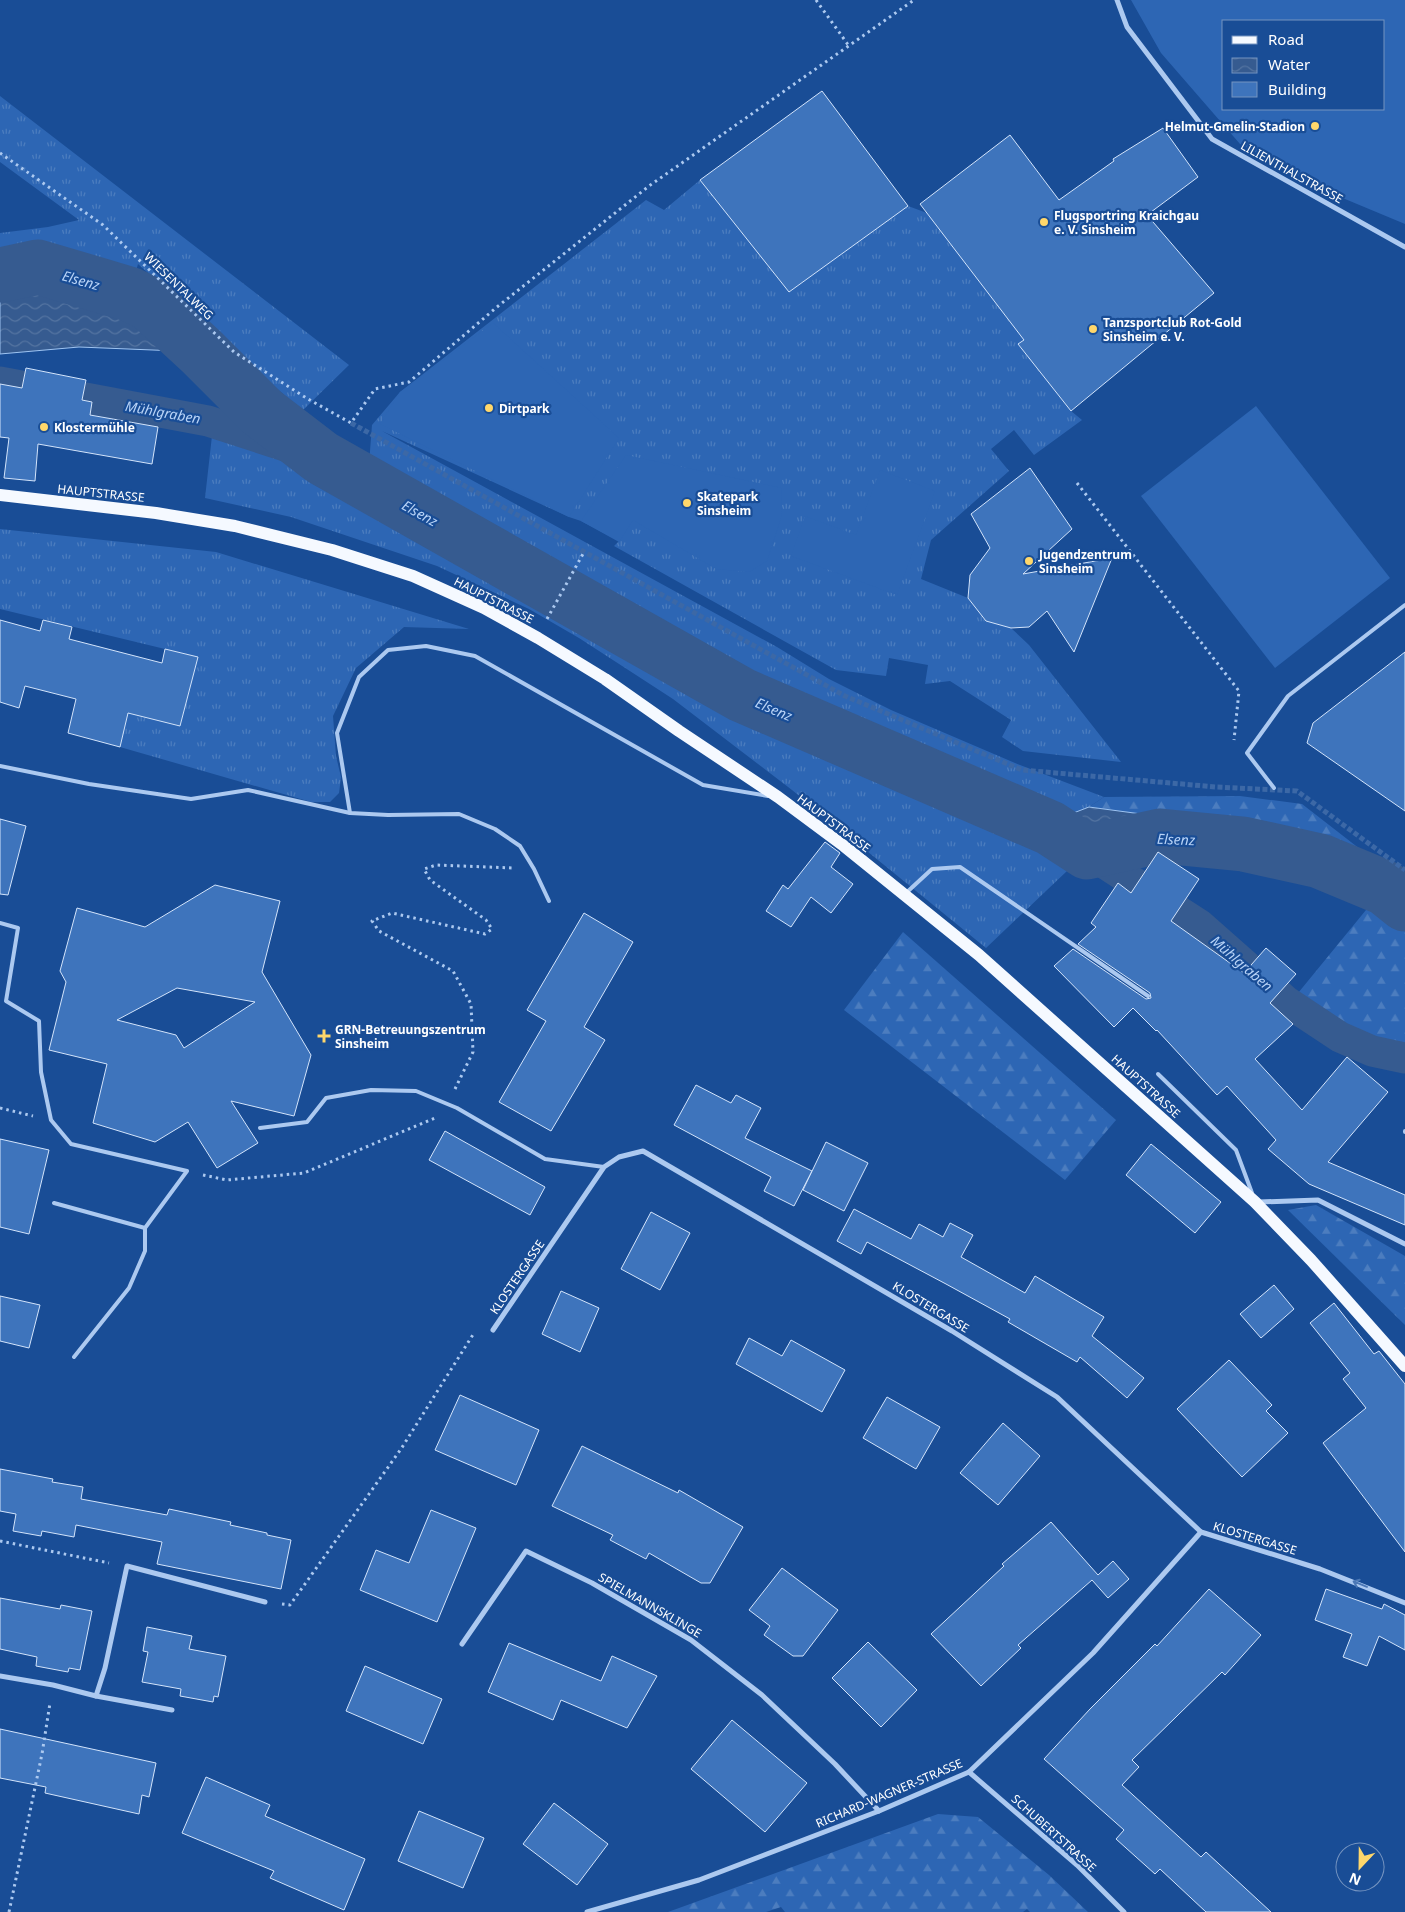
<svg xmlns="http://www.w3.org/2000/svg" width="1405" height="1912" viewBox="0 0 1405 1912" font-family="'Noto Sans',sans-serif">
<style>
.grass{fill:url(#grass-tufts)}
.forest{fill:url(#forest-firs)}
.pitch{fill:#2d66b4;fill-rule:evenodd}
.water{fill:url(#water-waves);stroke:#9ec4f2}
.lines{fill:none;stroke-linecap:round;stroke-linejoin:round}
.canal{stroke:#365b90;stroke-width:31}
.river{stroke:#365b90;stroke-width:55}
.building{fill:#3e74bc;stroke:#d3e4fb;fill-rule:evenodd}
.street-tunnel{stroke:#3c68a6;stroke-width:5;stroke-dasharray:5 2.5;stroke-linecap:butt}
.path{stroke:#acc9f0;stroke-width:3;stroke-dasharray:2.5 4;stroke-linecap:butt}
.lane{stroke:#acc9f0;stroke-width:4}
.street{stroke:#acc9f0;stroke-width:5}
.primary{stroke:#f5f9ff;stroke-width:12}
.oneway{stroke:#4c78b6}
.poi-dot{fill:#ffd76b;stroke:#194d96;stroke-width:2}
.labels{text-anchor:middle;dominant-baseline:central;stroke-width:4.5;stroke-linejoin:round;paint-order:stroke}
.poi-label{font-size:12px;font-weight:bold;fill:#fff;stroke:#194d96;text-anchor:start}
.street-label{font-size:12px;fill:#fff;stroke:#194d96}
.water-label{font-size:14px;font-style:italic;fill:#b8d3f7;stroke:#194d96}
</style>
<defs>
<pattern id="grass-tufts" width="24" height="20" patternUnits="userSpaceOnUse" patternTransform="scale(1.25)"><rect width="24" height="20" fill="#2d66b4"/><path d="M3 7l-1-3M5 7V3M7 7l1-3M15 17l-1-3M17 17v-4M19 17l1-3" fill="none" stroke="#4c7dbf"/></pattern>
<pattern id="forest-firs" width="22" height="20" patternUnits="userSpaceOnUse" patternTransform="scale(1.25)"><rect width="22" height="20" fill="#2d66b4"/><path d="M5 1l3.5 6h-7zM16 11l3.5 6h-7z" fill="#4c7dbf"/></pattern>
<pattern id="water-waves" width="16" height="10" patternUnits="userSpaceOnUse" patternTransform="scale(1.25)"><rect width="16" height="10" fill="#365b90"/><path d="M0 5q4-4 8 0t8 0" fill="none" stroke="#5474a1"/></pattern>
</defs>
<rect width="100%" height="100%" fill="#194d96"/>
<g class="grass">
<polygon points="0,96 349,365 302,411 138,264 129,294 38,267 0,275 0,233 48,227 79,220 0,162"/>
<polygon points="700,180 789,292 908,206 927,213 1008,319 1025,339 1019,345 1071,411 1082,420 1034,455 1014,430 991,449 1009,471 931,540 921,579 968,598 986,621 1011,628 1029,645 1121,762 1023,751 1002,737 1011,720 950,681 925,684 928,665 889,658 886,676 836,670 614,546 619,541 581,521 569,517 382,431 777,647 829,679 891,710 1015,763 1104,797 1089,807 1063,817 1045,828 1087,852 986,948 792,790 673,699 579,638 529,609 437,566 291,517 205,498 213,427 283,455 367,491 372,425 400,392 646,200 664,210"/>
<polygon points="0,529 216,552 469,629 404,627 356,668 333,716 336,756 341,777 339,793 330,802 311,802 120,747 128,713 180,726 198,657 0,609"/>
</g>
<g class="forest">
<polygon points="1240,796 1302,804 1405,884 1405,1066 1345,1048 1285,1009 1384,888 1320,861 1243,844 1149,815 1089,807 1104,797"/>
<polygon points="903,932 1116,1120 1065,1180 844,1010"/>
<polygon points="1316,1205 1405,1256 1405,1325 1288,1210"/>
<polygon points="938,1814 978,1817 1049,1875 1088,1912 1030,1912 1027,1909 1023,1912 785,1912 781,1907 766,1912 668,1912"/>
</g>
<g class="pitch">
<path d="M 1131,0 L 1405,0 L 1405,224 L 1333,194 L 1240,144 L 1161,53 ZM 1224,21 L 1384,21 L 1384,109 L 1224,109 Z"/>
<polygon points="493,323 619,438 569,517 380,424 400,392"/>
<polygon points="1256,406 1390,578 1275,668 1141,496"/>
<polygon points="626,455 782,488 781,518 767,561 749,572 716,569 633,520 619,542 581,521"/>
<polygon points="880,470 935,491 897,595 791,556 805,516 856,535"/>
</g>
<g class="water">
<polygon points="38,267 129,294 150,304 202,352 79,347 0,354 0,275"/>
<polygon points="1089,807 1149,815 1243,844 1160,836 1087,852 1050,828 1063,817"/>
</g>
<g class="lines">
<g class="canal">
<polyline points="0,382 208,421 322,458"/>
<polyline points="1087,852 1200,925 1287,1002 1340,1037 1372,1051 1405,1058"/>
</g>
<polyline class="river" points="0,275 38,267 129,294 150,304 202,352 262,412 322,458 742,695 1050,828 1087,852 1160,836 1243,844 1320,861 1385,888 1405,904"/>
</g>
<g class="building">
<polygon points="822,91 908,206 789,292 700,180"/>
<polygon points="1163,128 1198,177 1147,215 1214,293 1071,411 1018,344 1024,340 920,204 1010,135 1059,200 1114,161 1113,159"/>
<polygon points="26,368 86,380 82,400 92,402 90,415 158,427 152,464 38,444 35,481 4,478 9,438 0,437 0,384 22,388"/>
<polygon points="1030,468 1072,529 1023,574 1112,558 1074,652 1047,611 1029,627 1011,628 986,621 968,598 970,575 990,548 971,514"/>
<polygon points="0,620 40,631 43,620 72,627 69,639 162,663 165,649 198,657 180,726 128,713 120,747 68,733 76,699 25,686 19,708 0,702"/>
<polygon points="1405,652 1405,811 1307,743 1313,723"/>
<polygon points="0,819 26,826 8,895 0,894"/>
<polygon points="825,842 840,853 831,867 853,884 831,913 811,897 791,927 766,911 783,885 788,889"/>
<polygon points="1158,852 1199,879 1171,921 1244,973 1266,948 1296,974 1270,1003 1293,1024 1255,1059 1302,1110 1347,1057 1388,1092 1328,1162 1405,1195 1405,1225 1309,1184 1268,1149 1276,1140 1227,1086 1217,1095 1157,1030 1156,1031 1133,1008 1114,1027 1054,966 1073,949 1146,999 1151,998 1150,993 1078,944 1096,927 1091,923 1118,883 1131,893"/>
<path d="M 215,885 L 280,901 L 262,972 L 311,1055 L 294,1116 L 231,1101 L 258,1143 L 217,1168 L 188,1122 L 155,1142 L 93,1123 L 107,1064 L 49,1050 L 66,982 L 60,971 L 77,908 L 145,927 ZM 177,988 L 255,1002 L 184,1048 L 176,1035 L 117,1020 Z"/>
<polygon points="584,913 633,942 584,1027 605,1040 551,1131 499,1102 546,1021 527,1010"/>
<polygon points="696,1085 731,1103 736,1095 761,1108 745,1138 812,1171 794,1206 764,1191 771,1177 674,1125"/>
<polygon points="445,1131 545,1187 530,1215 429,1160"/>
<polygon points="0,1139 49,1150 29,1234 0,1227"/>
<polygon points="826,1142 868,1163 844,1211 803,1190"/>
<polygon points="1151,1144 1221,1202 1195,1233 1126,1175"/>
<polygon points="854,1209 911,1239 919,1224 943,1237 950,1223 973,1235 961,1257 1025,1293 1035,1276 1104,1317 1092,1336 1144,1378 1127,1398 1080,1357 1077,1362 1008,1322 1010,1319 946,1284 867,1242 861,1254 837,1241"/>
<polygon points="651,1212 690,1233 660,1290 621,1269"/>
<polygon points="1274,1285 1294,1309 1261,1338 1240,1314"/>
<polygon points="561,1291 599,1308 580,1352 542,1334"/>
<polygon points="0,1296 40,1305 29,1348 0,1341"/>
<polygon points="1334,1303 1374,1354 1379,1351 1405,1384 1405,1552 1323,1443 1366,1408 1343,1379 1350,1373 1310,1323"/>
<polygon points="749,1338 782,1356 791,1340 845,1370 822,1412 736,1364"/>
<polygon points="1229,1360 1272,1405 1266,1411 1288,1433 1242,1477 1177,1409"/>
<polygon points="460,1395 539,1430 516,1485 435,1450"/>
<polygon points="887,1397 940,1427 916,1469 863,1438"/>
<polygon points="1003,1423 1040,1456 998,1505 960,1473"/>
<polygon points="582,1446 678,1493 679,1490 743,1527 710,1583 701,1583 649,1553 646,1559 610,1540 613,1535 552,1506"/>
<polygon points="0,1469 53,1479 52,1482 83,1487 81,1499 167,1515 169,1509 231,1522 230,1525 267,1533 267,1535 291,1540 281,1589 157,1564 162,1542 76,1525 74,1537 42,1531 41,1536 13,1531 16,1514 0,1511"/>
<polygon points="431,1510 476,1528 437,1622 360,1590 376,1550 409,1563"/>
<polygon points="1051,1522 1098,1575 1113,1561 1129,1579 1108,1598 1092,1580 1018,1645 1021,1648 981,1686 931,1634 1004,1566 1002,1564"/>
<polygon points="782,1568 838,1610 803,1656 793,1656 764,1635 770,1626 749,1610"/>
<polygon points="1209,1589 1261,1635 1225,1675 1222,1672 1132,1760 1139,1767 1122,1785 1201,1857 1206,1852 1271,1912 1206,1912 1160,1869 1155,1874 1116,1839 1124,1830 1044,1759 1090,1709 1155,1644 1157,1646"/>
<polygon points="1326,1589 1382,1609 1384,1604 1405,1615 1405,1650 1379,1636 1367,1666 1343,1657 1352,1634 1315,1620"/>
<polygon points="0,1598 60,1609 61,1605 92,1611 80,1670 69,1668 68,1672 36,1666 37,1657 0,1649"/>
<polygon points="147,1627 192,1636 189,1649 226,1656 218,1697 214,1696 213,1702 180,1696 181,1689 142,1682 148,1652 143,1651"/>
<polygon points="868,1642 917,1690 881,1727 832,1678"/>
<polygon points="509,1643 601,1681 612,1656 657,1676 627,1728 561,1700 553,1720 488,1692"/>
<polygon points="365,1666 442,1699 423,1744 346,1711"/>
<polygon points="732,1720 807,1783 765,1832 691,1769"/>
<polygon points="0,1729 156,1763 149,1797 142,1795 139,1814 45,1793 46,1787 0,1778"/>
<polygon points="206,1777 270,1805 265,1816 365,1859 344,1910 270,1878 274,1871 182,1833"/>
<polygon points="554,1803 608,1844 577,1885 523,1844"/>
<polygon points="419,1811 484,1838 463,1888 398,1861"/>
</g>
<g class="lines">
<polyline class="street-tunnel" points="351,423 845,696 1022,770 1216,787 1297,791 1405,870"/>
<g class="path">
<polyline points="816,0 849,46"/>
<polyline points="0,153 103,225 234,352 308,399 351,423 375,389 409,382 497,307 649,186 914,0"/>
<polyline points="1077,483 1239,691 1234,740"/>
<polyline points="547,619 584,552"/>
<polyline points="455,1089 473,1052 471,1004 453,971 379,931 372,921 392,913 485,934 492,929 486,920 430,880 424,869 436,865 514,868"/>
<polyline points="0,1108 33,1116"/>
<polyline points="203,1175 227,1180 304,1173 435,1118"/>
<polyline points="0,1541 109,1563"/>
<polyline points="282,1604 290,1605 401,1449 474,1333"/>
<polyline points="9,1912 42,1754 50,1703"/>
</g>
<g class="lane">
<polyline points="0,766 89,784 191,799 248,790 350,813 388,815 459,814 495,829 520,846 534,869 549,901"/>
<polyline points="1274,788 1247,753 1288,696 1405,605"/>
<polyline points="350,813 337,733 359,677 388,650 426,646 475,656 703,785 768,796"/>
<polyline points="906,893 932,869 960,867 1148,996"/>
<polyline points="0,923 18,928 6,1001 39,1021 41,1072 51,1120 71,1144 187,1171 145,1228 54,1203"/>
<polyline points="1158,1074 1236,1150 1252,1193"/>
<polyline points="260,1128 307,1122 326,1098 371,1090 416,1091 457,1108 545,1159 604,1167"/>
<polyline points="1405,1131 1405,1132"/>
<polyline points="74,1357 129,1288 145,1251 145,1228"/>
</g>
<g class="street">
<polyline points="1117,0 1127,27 1212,139 1405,247"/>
<polyline points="1259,1202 1318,1200 1405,1244"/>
<polyline points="493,1330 604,1167 619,1157 643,1151 952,1331 1057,1397 1201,1532 1320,1569 1405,1603"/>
<polyline points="462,1644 526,1551 592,1583 691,1640 762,1695 835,1764 879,1811"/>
<polyline points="0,1676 53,1685 96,1696 172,1710"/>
<polyline points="96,1696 105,1668 127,1566 265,1602"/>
<polyline points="969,1772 1077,1865 1124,1912"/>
<polyline points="587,1912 699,1880 879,1811 969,1772 1093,1653 1201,1532"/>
</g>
<polyline class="primary" points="0,495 156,513 235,526 332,550 413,576 484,608 538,638 605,679 679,731 778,797 844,846 979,955 1255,1202 1311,1260 1405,1366"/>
</g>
<defs><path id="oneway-shaft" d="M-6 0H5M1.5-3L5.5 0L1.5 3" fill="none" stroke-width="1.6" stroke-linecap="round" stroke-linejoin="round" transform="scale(1.25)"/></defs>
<use class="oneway" href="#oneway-shaft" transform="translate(1360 1584) rotate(-158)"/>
<g class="poi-dot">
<circle cx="1315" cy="126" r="5"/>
<circle cx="1044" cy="222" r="5"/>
<circle cx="1093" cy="329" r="5"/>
<circle cx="489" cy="408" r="5"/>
<circle cx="44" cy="427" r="5"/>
<circle cx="687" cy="503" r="5"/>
<circle cx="1029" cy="561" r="5"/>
<path d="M321.5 1028.5h5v5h5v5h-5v5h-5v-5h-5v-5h5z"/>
</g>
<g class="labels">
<g class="poi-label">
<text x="1305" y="126" text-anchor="end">Helmut-Gmelin-Stadion</text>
<text x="1054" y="215">Flugsportring Kraichgau<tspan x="1054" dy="14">e. V. Sinsheim</tspan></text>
<text x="1103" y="322">Tanzsportclub Rot-Gold<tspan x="1103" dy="14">Sinsheim e. V.</tspan></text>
<text x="499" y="408">Dirtpark</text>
<text x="54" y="427">Klostermühle</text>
<text x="697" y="496">Skatepark<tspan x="697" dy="14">Sinsheim</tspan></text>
<text x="1039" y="554">Jugendzentrum<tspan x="1039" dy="14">Sinsheim</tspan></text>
<text x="335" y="1029">GRN-Betreuungszentrum<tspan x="335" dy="14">Sinsheim</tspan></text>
</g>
<g class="street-label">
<text transform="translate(1292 172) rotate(29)">LILIENTHALSTRASSE</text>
<text transform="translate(179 286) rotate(44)">WIESENTALWEG</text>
<text transform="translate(101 493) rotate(6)">HAUPTSTRASSE</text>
<text transform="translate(494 600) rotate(27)">HAUPTSTRASSE</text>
<text transform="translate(834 823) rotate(37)">HAUPTSTRASSE</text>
<text transform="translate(1146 1086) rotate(42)">HAUPTSTRASSE</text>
<text transform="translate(517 1277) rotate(-56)">KLOSTERGASSE</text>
<text transform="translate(931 1307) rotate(31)">KLOSTERGASSE</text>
<text transform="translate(1255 1538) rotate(17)">KLOSTERGASSE</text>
<text transform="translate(650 1605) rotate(30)">SPIELMANNSKLINGE</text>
<text transform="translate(889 1793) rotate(-23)">RICHARD-WAGNER-STRASSE</text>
<text transform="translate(1054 1833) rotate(42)">SCHUBERTSTRASSE</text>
</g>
<g class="water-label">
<text transform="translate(81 280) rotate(16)">Elsenz</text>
<text transform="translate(163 412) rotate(10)">Mühlgraben</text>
<text transform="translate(420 513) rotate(29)">Elsenz</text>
<text transform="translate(774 709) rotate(23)">Elsenz</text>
<text transform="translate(1176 839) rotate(2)">Elsenz</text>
<text transform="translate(1242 963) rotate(41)">Mühlgraben</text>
</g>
</g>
<rect x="1222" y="20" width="162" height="90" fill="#194d96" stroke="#7594c0"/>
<rect x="1232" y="36" width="25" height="8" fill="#f5f9ff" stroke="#7594c0"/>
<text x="1268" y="45" font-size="15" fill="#ffffff">Road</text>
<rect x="1232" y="58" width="25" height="15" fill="url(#water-waves)" stroke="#7594c0"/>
<text x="1268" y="70" font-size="15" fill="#ffffff">Water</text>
<rect x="1232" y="82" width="25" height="15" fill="#3e74bc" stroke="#7594c0"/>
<text x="1268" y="95" font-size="15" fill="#ffffff">Building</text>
<g transform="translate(1360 1867) rotate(202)"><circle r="24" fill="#194d96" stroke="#7594c0"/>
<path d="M0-4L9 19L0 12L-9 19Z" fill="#ffd76b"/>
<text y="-8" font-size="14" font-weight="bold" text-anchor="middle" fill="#ffffff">N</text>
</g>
</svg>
